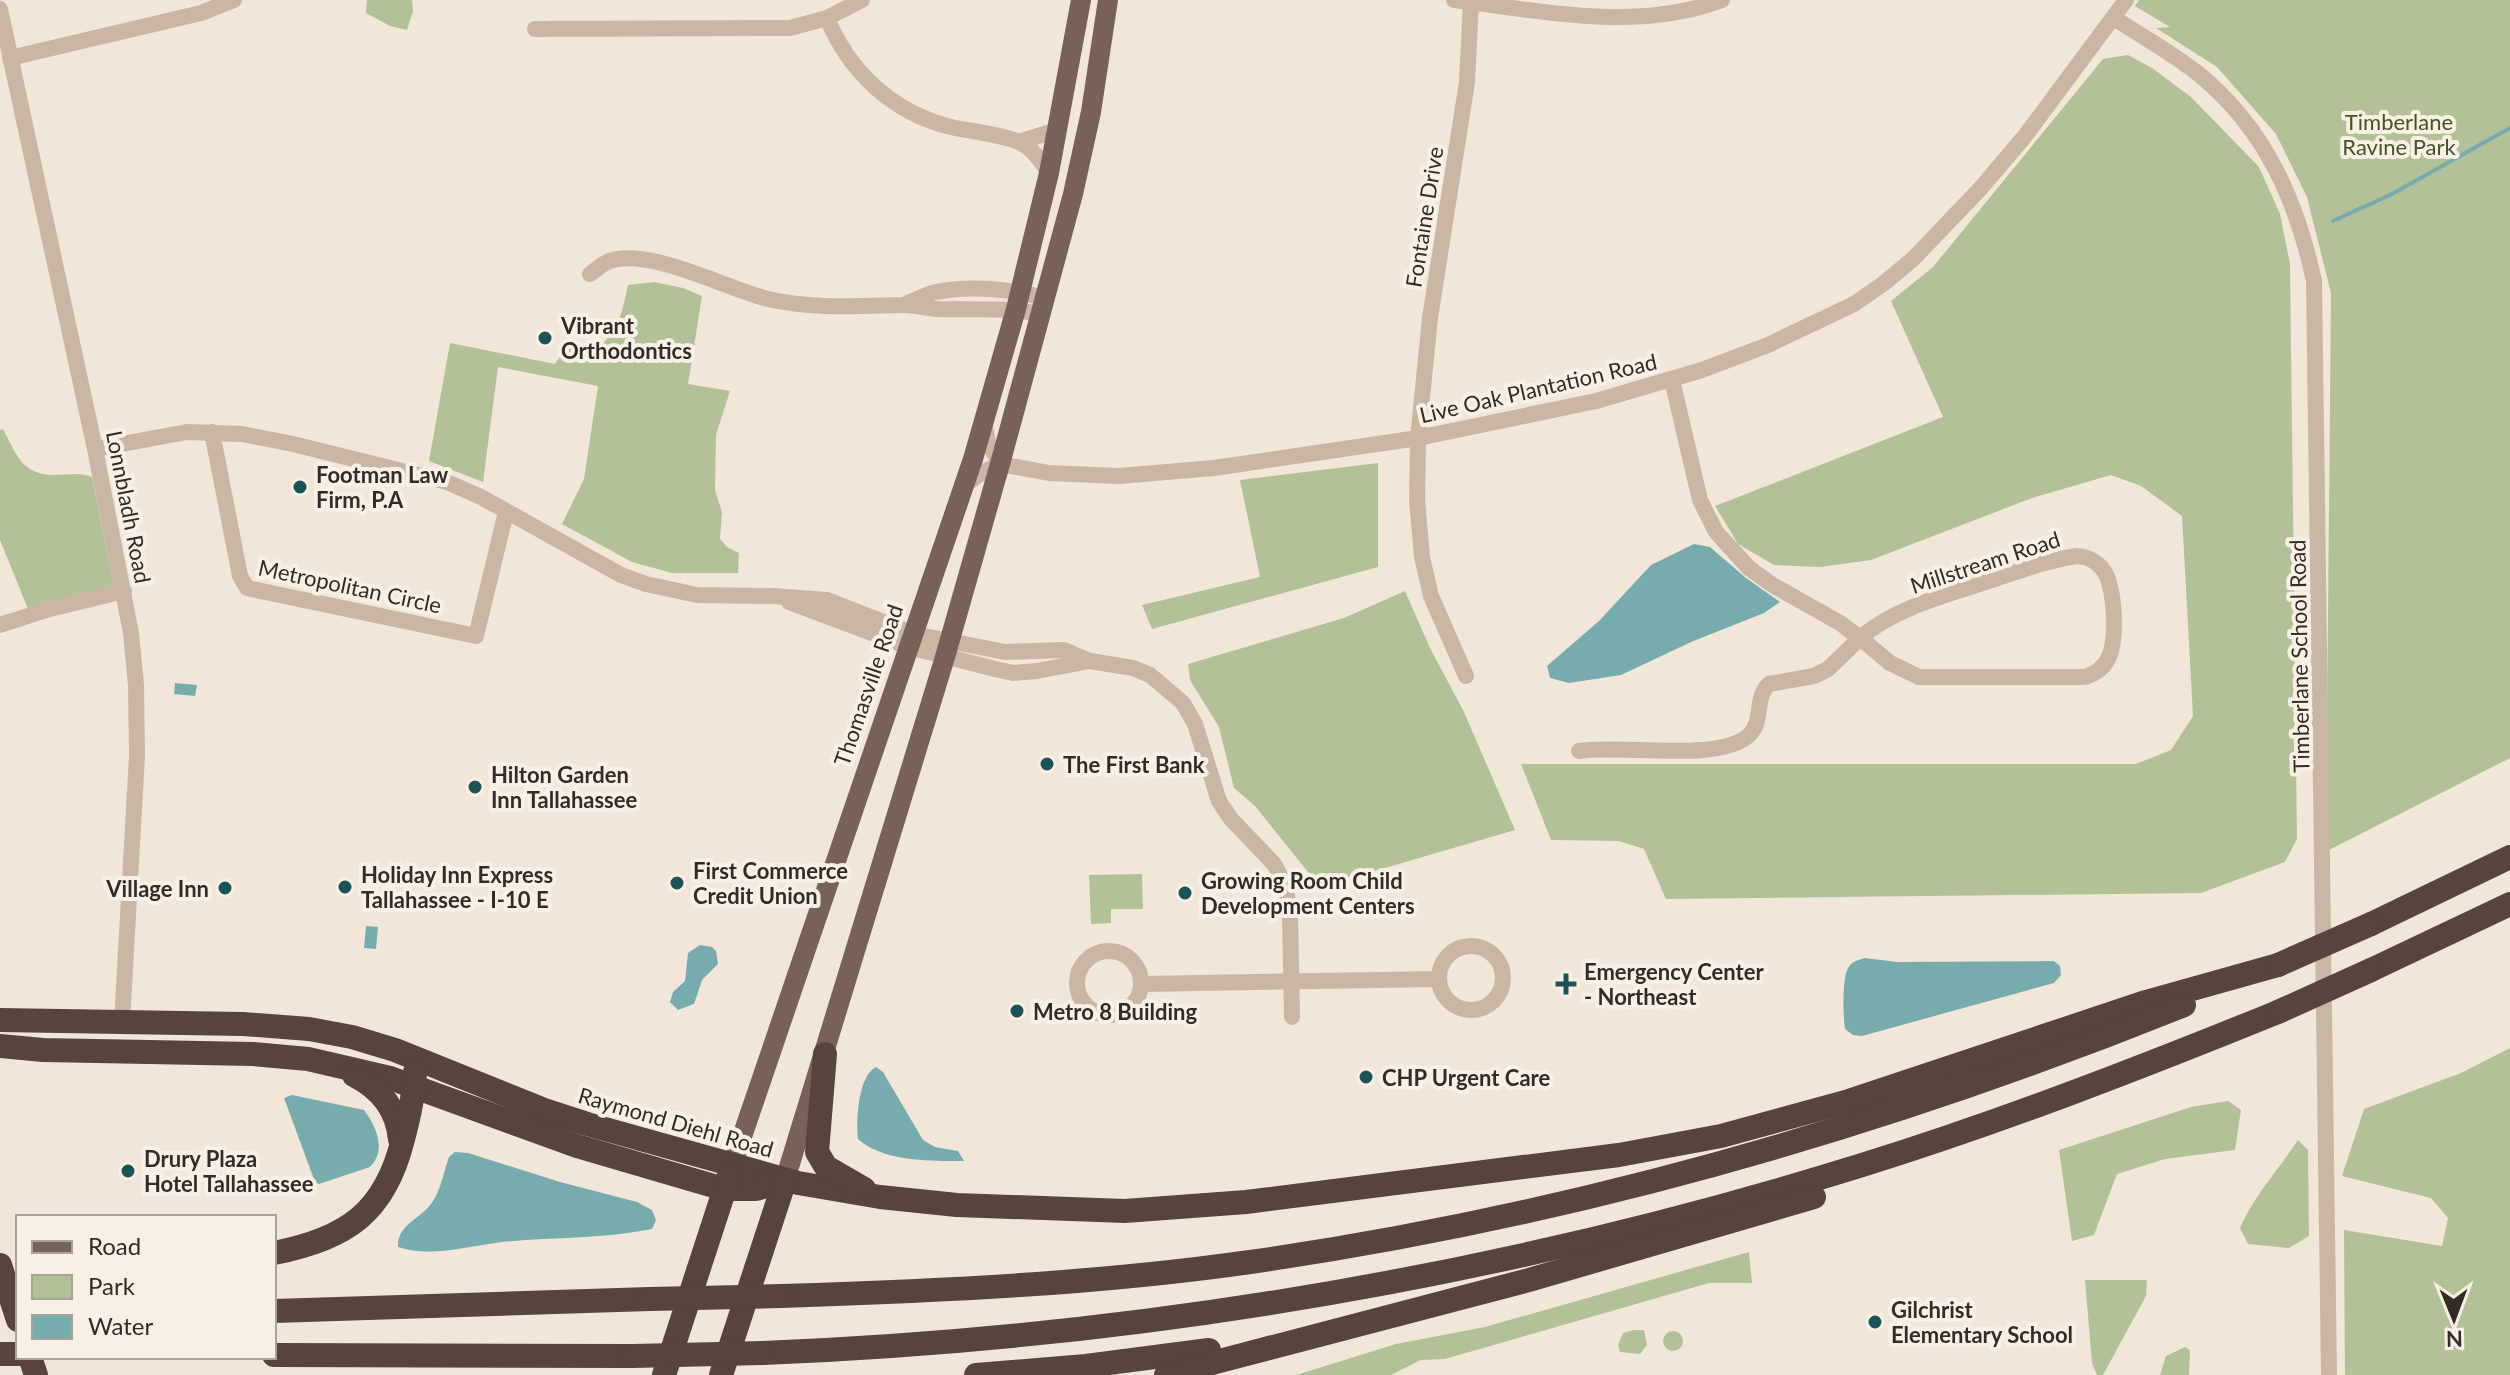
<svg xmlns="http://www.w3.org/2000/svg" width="2510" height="1375" viewBox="0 0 2510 1375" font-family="Lato,sans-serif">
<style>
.green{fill:#b3c199}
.water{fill:#77acaf}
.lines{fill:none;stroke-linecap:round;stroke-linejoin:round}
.stream{stroke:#77acaf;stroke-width:4}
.minor{stroke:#cab6a5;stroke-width:16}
.major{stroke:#786257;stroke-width:20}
.highway{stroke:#57453d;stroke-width:24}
.highway-bridge{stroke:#57453d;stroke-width:24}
.poi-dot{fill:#1b5358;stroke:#f9f0e5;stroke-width:3}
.labels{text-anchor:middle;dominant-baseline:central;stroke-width:8;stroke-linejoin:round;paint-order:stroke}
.park-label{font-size:22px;fill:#44542a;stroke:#f9f0e5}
.street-label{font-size:22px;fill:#352b26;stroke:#f9f0e5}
.poi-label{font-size:22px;font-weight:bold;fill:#352b26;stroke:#f9f0e5;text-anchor:start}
</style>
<rect width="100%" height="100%" fill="#f2e6d9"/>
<g class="green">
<polygon points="367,0 412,0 413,11 407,30 390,26 366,13"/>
<polygon points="2139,0 2510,0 2510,758 2329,850 2326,836 2331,293 2307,197 2276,134 2217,67 2156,28 2170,27 2135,6"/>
<polygon points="2128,55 2152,68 2191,97 2259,167 2280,214 2290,264 2297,839 2285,862 2201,893 1666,899 1644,849 1619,841 1551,840 1521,764 2136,764 2171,750 2193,716 2182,516 2141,486 2111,475 2032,498 1871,560 1820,567 1774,565 1738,544 1715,506 1943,417 1891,301 1933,267 2103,59"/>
<path d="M 654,282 L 683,288 L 702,296 L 688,384 L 730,391 L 716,435 L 715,490 L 722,512 L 720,539 L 727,547 L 739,553 L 738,573 L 672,573 L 632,562 L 562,524 L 584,479 L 598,386 L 498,367 L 483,482 L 429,461 L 450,343 L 555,364 L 566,348 L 596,351 C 620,327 621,317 628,285 Z"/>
<path d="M 3,429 C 16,453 21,474 53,475 C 67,475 78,472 92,477 L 114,587 L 28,609 L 0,540 L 0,430 Z"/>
<polygon points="1378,463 1378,567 1152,629 1142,605 1260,577 1240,480"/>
<polygon points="1405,591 1430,648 1464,712 1515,830 1320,887 1255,806 1234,788 1219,727 1190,680 1188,664 1344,618"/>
<polygon points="1142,874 1143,909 1111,909 1111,923 1091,924 1089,875"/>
<polygon points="2510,1048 2510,1375 2345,1375 2344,1230 2442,1246 2448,1218 2431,1198 2342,1176 2364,1109 2461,1073"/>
<polygon points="2228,1101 2241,1110 2235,1150 2165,1159 2117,1174 2094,1235 2072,1241 2059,1150 2191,1107"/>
<path d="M 2298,1140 L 2308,1150 L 2309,1236 L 2289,1248 L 2248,1244 L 2240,1228 C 2253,1197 2279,1169 2298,1140 Z"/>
<polygon points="1749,1252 1752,1283 1709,1283 1445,1359 1421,1360 1391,1375 1296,1375 1396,1344 1485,1327"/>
<polygon points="2085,1280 2147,1280 2146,1296 2103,1375 2097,1375 2092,1363"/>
<polygon points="1634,1330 1644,1330 1647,1345 1640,1354 1620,1352 1618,1345 1623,1333"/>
<circle cx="1673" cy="1341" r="10"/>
<polygon points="2185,1347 2190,1350 2189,1375 2160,1375 2166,1356"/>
</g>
<g class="water">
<polygon points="1694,544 1710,547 1746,578 1780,602 1764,613 1691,642 1621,675 1569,683 1550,678 1547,666 1599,621 1651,565"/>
<polygon points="175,683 197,685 195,696 174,694"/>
<polygon points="366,926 378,927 376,949 364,948"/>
<polygon points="700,945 712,947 716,951 718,964 702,980 694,1004 678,1010 670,1002 673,992 685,981 688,953"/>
<path d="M 1865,958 L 1897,962 L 2054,961 L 2060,966 L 2061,975 L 2054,983 L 1862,1036 L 1853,1035 L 1845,1029 C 1843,1016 1842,979 1848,968 C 1852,961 1858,960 1865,958 Z"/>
<path d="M 876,1067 L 883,1072 L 923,1140 L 935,1147 L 958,1151 L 964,1161 C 932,1161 883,1162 858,1139 C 856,1120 858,1076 876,1067 Z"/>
<path d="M 292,1095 L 364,1110 C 376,1126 387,1150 370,1167 L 319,1184 L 315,1182 L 284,1098 Z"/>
<path d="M 455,1152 L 468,1153 L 560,1182 L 637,1202 L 652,1210 L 656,1220 L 652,1229 C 603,1239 552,1237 502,1242 C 468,1246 431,1258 398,1247 C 397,1224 423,1218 433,1201 C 441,1189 444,1171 449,1157 Z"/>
</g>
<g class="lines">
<polyline class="stream" points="2333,221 2392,194 2510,128"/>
<g class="minor">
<path d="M 1454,0 C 1542,11 1637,32 1722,0"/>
<polyline points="0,9 95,449 131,633 136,685 137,756 122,1022"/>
<path d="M 827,18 C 849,71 891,111 947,126 C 970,132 998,133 1019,142 C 1033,148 1041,162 1049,173"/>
<path d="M 2114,18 C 2143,37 2174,54 2201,76 C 2265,129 2297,201 2314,281 L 2329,1375"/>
<polyline points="535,29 790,28 827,18 862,0"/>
<polyline points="10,58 201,13 234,0"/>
<polyline points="1019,142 1057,130"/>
<path d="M 590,274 C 596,270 603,263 610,261 C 649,247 727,289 768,299 C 812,309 856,306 901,305 C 913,304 925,308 937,309 C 972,310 1006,307 1040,314"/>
<path d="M 906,304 C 916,300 926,294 936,292 C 970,285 1011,289 1044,298"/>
<polyline points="984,422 988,442 1000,464"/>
<polyline points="212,432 240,576 247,588 476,636 506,512"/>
<polyline points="95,449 187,432 242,434 293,444 447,482 481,497 621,575 646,584 697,595 773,596 827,600 914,634 1005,652 1064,650 1090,661 1133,668 1150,675 1183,703 1195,724 1219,801 1231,819 1274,864 1285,884 1290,913 1292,1017"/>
<polyline points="964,486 978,475 1000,464 1049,473 1119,476 1214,468 1418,438 1596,401 1702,370 1768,345 1854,304 1883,284 1913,259 1980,189 2025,136 2126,0"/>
<path d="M 2077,556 C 2089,557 2097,561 2104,571 C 2115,588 2117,639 2109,657 C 2104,668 2096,673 2085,677 L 1919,677 L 1890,663 L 1860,638 C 1896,607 1948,595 1992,580 C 2020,571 2048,560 2077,556 Z"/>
<polyline points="789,602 909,647 995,669 1013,673 1037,671 1090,661"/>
<polyline points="0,625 50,609 124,591"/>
<polyline points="1466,676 1431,596 1422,557 1417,500 1418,438 1430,318 1467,82 1471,2"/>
<path d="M 1579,751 C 1619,744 1720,763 1749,735 C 1764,721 1754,698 1769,684 L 1814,676 L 1828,669 L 1860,638 L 1840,623 L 1771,584 L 1749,568 L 1716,532 L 1700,500 L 1672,380"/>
<circle cx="1471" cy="978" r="32"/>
<circle cx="1109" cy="983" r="32"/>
<polyline points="1141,984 1439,979"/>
</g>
<g class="major">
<polyline points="732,1166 973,459 1016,309 1049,173 1081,0"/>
<polyline points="785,1180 945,657 1000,464 1073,194 1091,112 1108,0"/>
</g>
<g class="highway">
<polyline points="2371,924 2510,857"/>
<polyline points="2371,970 2510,904"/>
<polyline points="0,1020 243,1024 309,1029 352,1037 395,1050 544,1110 587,1124 798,1183 880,1197 957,1205 1125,1211 1246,1202 1619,1155 1721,1136 1849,1101 2146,1002 2278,965"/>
<polyline points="0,1046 43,1050 253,1054 308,1059 390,1078 577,1146 724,1189 756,1189 783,1181"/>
<polyline points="825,1054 817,1152 826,1167 864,1189"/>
<path d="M 354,1075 C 381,1089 397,1109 400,1139"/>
<path d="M 274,1253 C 346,1239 385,1213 403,1139 C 409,1117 414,1095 415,1072"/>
<path d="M 781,1296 C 938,1291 1095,1284 1250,1262 C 1571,1216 1884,1126 2184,1005"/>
<polyline points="274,1311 650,1299"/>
<path d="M 763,1353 C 1135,1338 1504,1276 1859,1166 C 2001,1122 2140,1068 2278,1012"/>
<polyline points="0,1354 18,1354"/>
<polyline points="274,1355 632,1356"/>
<polyline points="30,1357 36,1375"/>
<polyline points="664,1375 729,1176"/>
<polyline points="721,1375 785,1180"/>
<polyline points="976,1375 1086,1366 1209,1350"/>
<polyline points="1166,1375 1529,1280 1814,1197"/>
</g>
<g class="highway-bridge">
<polyline points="2278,965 2371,924"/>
<polyline points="2278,1012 2371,970"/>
<polyline points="0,1265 18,1320"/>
<polyline points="650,1299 781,1296"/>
<polyline points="632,1356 763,1353"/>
</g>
</g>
<g class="poi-dot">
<circle cx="545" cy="338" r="8"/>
<circle cx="300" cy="487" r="8"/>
<circle cx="1047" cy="764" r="8"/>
<circle cx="475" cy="787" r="8"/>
<circle cx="677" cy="883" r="8"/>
<circle cx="345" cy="887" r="8"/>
<circle cx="225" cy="888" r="8"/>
<circle cx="1185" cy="893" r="8"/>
<path d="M1562 972h8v8h8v8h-8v8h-8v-8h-8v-8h8z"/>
<circle cx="1017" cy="1011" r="8"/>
<circle cx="1366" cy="1077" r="8"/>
<circle cx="128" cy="1171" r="8"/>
<circle cx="1875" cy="1322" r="8"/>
</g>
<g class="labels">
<g class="park-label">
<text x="2399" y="121">Timberlane<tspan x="2399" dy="25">Ravine Park</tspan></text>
</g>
<g class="street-label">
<text transform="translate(1424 217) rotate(-81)">Fontaine Drive</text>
<text transform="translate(1538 388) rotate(-13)">Live Oak Plantation Road</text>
<text transform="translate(129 507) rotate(79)">Lonnbladh Road</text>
<text transform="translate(1985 562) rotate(-18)">Millstream Road</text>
<text transform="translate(350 586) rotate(12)">Metropolitan Circle</text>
<text transform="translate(2299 656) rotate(-91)">Timberlane School Road</text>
<text transform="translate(868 685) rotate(-71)">Thomasville Road</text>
<text transform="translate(676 1122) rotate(16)">Raymond Diehl Road</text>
</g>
<g class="poi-label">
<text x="561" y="325">Vibrant<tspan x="561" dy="25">Orthodontics</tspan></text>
<text x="316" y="474">Footman Law<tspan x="316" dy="25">Firm, P.A</tspan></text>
<text x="1063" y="764">The First Bank</text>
<text x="491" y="774">Hilton Garden<tspan x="491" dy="25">Inn Tallahassee</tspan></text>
<text x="693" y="870">First Commerce<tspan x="693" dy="25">Credit Union</tspan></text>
<text x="361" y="874">Holiday Inn Express<tspan x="361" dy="25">Tallahassee - I-10 E</tspan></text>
<text x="1201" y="880">Growing Room Child<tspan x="1201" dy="25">Development Centers</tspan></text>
<text x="209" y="888" text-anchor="end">Village Inn</text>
<text x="1584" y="971">Emergency Center<tspan x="1584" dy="25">- Northeast</tspan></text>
<text x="1033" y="1011">Metro 8 Building</text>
<text x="1382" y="1077">CHP Urgent Care</text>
<text x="144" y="1158">Drury Plaza<tspan x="144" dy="25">Hotel Tallahassee</tspan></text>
<text x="1891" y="1309">Gilchrist<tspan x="1891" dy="25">Elementary School</tspan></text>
</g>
</g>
<rect x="16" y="1215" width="260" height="144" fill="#f9f0e5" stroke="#aba199" stroke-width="2"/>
<rect x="32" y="1241" width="40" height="12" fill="#786257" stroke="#aba199" stroke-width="2"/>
<text x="88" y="1255" font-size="24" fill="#352b26">Road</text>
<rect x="32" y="1275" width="40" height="24" fill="#b3c199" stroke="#aba199" stroke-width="2"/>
<text x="88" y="1295" font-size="24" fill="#352b26">Park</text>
<rect x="32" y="1315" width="40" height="24" fill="#77acaf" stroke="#aba199" stroke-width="2"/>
<text x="88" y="1335" font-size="24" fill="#352b26">Water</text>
<g transform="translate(2454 1319) rotate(179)" stroke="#f9f0e5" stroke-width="6" paint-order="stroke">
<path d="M0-6L14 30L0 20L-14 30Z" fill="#352b26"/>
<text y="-12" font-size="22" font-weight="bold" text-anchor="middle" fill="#352b26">N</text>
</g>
</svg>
